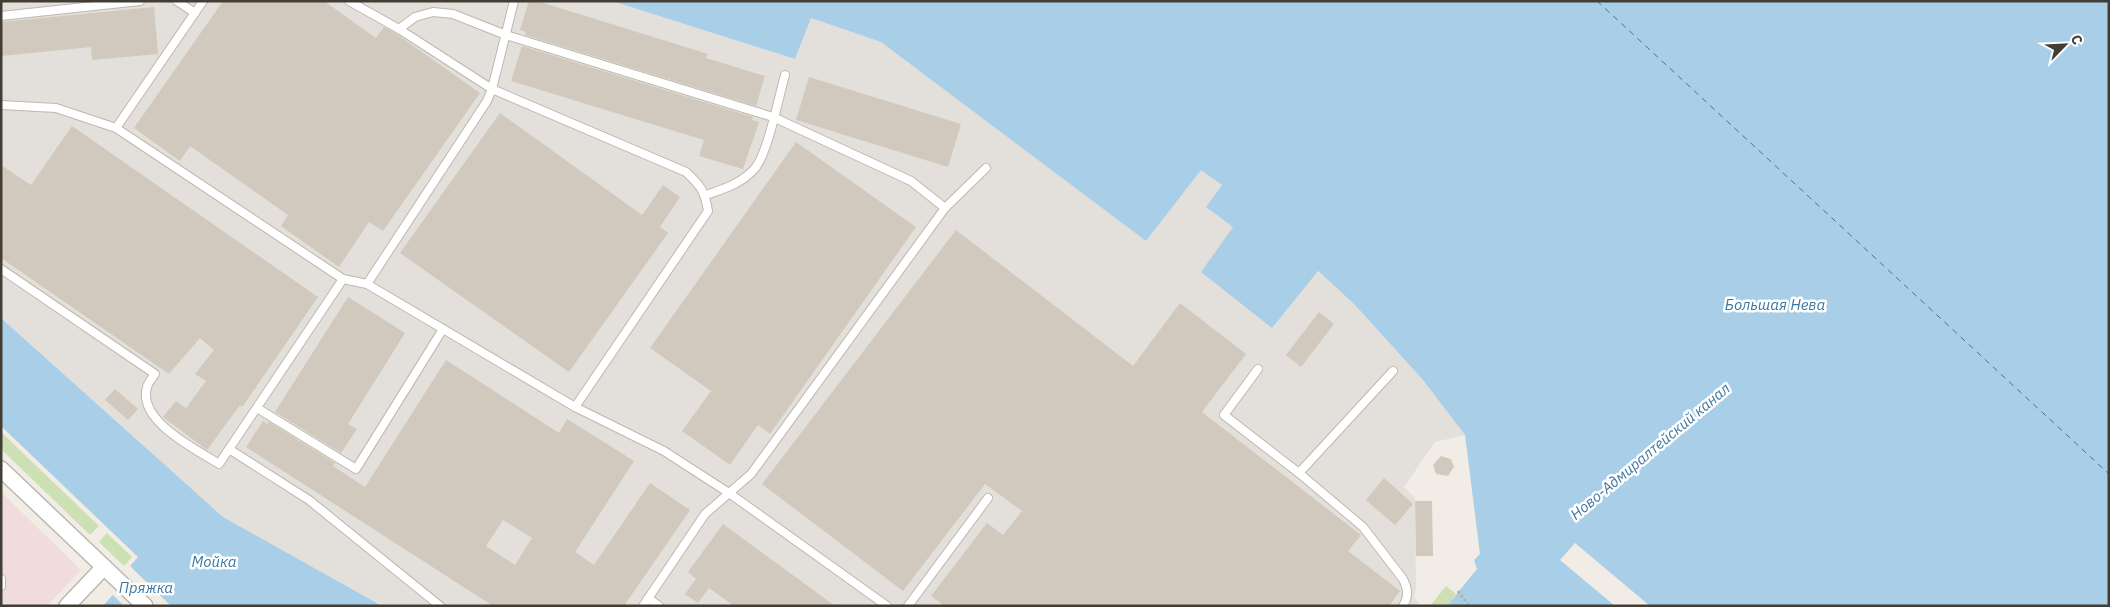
<svg xmlns="http://www.w3.org/2000/svg" width="2110" height="607" viewBox="0 0 2110 607" font-family="'IBM Plex Sans',sans-serif">
<style>
.industrial{fill:#e3dfdb}
.medical{fill:#f0dddb}
.green{fill:#cce0b3}
.water{fill:#a9cee7}
.pier{fill:#f1ede6}
.lines{fill:none;stroke-linecap:round;stroke-linejoin:round}
.ferry{stroke:#3d77a1;stroke-width:1;stroke-dasharray:6 5;stroke-linecap:butt}
.building{fill:#d1c9bd;fill-rule:evenodd}
.lane-casing{stroke:#beb8ad;stroke-width:10}
.street-casing{stroke:#beb8ad;stroke-width:18}
.path{stroke:#bbb09d;stroke-width:3;stroke-dasharray:2.5 2.5;stroke-linecap:butt}
.lane{stroke:#fff;stroke-width:8}
.street{stroke:#fff;stroke-width:15}
.labels{text-anchor:middle;dominant-baseline:central;stroke-width:5;stroke-linejoin:round;paint-order:stroke}
.water-label{font-size:15px;font-style:italic;fill:#3d77a1;stroke:#fff}
</style>
<rect width="100%" height="100%" fill="#f1ede6"/>
<polygon class="industrial" points="1,1 612,1 795,59 811,18 881,42 1146,241 1201,169 1222,185 1206,207 1233,227 1202,271 1317,271 1355,305 1423,380 1465,435 1435,442 1404,487 1415,498 1416,588 1414,597 1421,606 382,606 223,517 1,318"/>
<polygon class="medical" points="1,492 81,570 47,606 1,606"/>
<g class="green">
<polygon points="1,432 99,526 90,535 1,449"/>
<polygon points="107,533 132,557 124,566 99,542"/>
<polygon points="1446,586 1456,594 1447,606 1430,606"/>
</g>
<g class="water">
<polygon points="612,1 2109,1 2109,606 1447,606 1477,569 1474,560 1480,554 1465,435 1423,380 1355,305 1318,271 1272,328 1201,272 1233,227 1206,207 1222,185 1201,170 1146,241 881,42 811,18 795,59"/>
<polygon points="1,318 223,517 382,606 103,606 134,571 130,566 138,557 1,426"/>
</g>
<g class="pier">
<polygon points="1575,543 1650,606 1615,606 1560,560"/>
<polygon points="130,566 171,606 124,606 111,593 131,571 128,568"/>
</g>
<g class="lines">
<polyline class="ferry" points="1597,1 2109,474"/>
</g>
<g class="building">
<polygon points="223,1 324,1 376,38 384,27 395,33 480,93 383,231 369,222 339,267 281,226 288,215 190,146 180,161 134,128"/>
<polygon points="529,1 537,1 708,54 706,58 765,76 756,106 525,35 526,32 520,30"/>
<polygon points="154,7 158,54 92,60 91,47 1,56 1,22"/>
<polygon points="522,46 753,117 752,120 759,122 743,169 699,156 704,140 511,81"/>
<polygon points="809,77 961,124 948,167 796,120"/>
<polygon points="500,113 642,215 663,185 680,197 660,227 668,233 569,372 400,253"/>
<polygon points="72,126 318,297 242,407 240,405 207,450 163,417 176,401 186,408 206,381 195,374 214,350 200,338 169,374 1,258 1,165 31,185"/>
<polygon points="796,142 916,227 770,434 758,425 730,465 682,431 711,391 650,348"/>
<polygon points="956,230 1133,366 1180,303 1246,354 1202,412 1361,535 1348,551 1400,591 1389,606 945,606 931,596 987,523 1003,535 1022,511 985,484 903,591 762,484"/>
<polygon points="348,297 405,333 348,424 357,429 341,453 275,412"/>
<polygon points="1319,312 1334,324 1301,367 1286,355"/>
<path d="M 446,360 L 559,433 L 567,419 L 634,461 L 575,552 L 594,565 L 650,483 L 690,510 L 624,606 L 493,606 L 246,447 L 263,421 L 267,424 L 269,422 L 335,463 L 333,466 L 365,487 ZM 503,520 L 532,538 L 515,565 L 486,546 Z"/>
<polygon points="115,389 138,409 128,420 105,400"/>
<polygon points="1441,456 1451,459 1454,467 1448,476 1436,474 1433,465"/>
<polygon points="1384,478 1413,504 1395,525 1366,500"/>
<polygon points="1415,501 1432,501 1433,556 1416,556"/>
<polygon points="723,524 835,606 734,606 709,588 698,603 685,594 696,579 688,572"/>
</g>
<g class="lines">
<defs>
<g id="lane">
<polyline points="177,1 195,13"/>
<path d="M 349,1 L 399,29 L 492,89 L 686,172 C 700,185 705,191 708,211 L 575,407"/>
<polyline points="1,16 140,1"/>
<polyline points="399,29 415,17 433,12 453,14 506,35 773,117 911,181 945,208"/>
<polyline points="1,105 56,108 116,128 343,279 367,284 575,407 664,451 729,493 887,606"/>
<polyline points="116,128 203,1"/>
<path d="M 706,195 C 724,189 743,183 756,167 C 768,151 779,96 785,75"/>
<path d="M 1,269 L 155,374 C 152,378 148,383 147,387 C 137,421 196,449 219,464 L 343,279"/>
<polyline points="367,284 487,101 492,89 514,1"/>
<path d="M 1258,369 L 1224,415 L 1299,473 L 1363,527 L 1403,579 C 1408,589 1409,596 1403,606"/>
<polyline points="257,408 356,469 443,329"/>
<polyline points="229,449 309,500 440,606"/>
<polyline points="1299,473 1393,371"/>
<polyline points="1,579 1,586"/>
<polyline points="648,598 659,606"/>
<polyline points="643,606 705,514 751,474 945,208 986,168"/>
<polyline points="908,606 988,498"/>
</g>
<g id="street">
<polyline points="1,469 145,606"/>
<polyline points="67,606 104,567"/>
</g>
</defs>
<use href="#lane" class="lane-casing"/>
<use href="#street" class="street-casing"/>
<polyline class="path" points="1458,591 1469,606"/>
<use href="#lane" class="lane"/>
<use href="#street" class="street"/>
</g>
<g class="labels">
<g class="water-label">
<text x="1775" y="304">Большая Нева</text>
<text transform="translate(1650 451) rotate(-40)">Ново-Адмиралтейский канал</text>
<text x="214" y="561">Мойка</text>
<text x="146" y="587">Пряжка</text>
</g>
</g>
<rect width="2110" height="607" fill="none" stroke="#423e36" stroke-width="5"/>
<g transform="translate(2065 45) rotate(66)" stroke="#ffffff" stroke-width="4" paint-order="stroke">
<path d="M0-4L9 19L0 12L-9 19Z" fill="#423e36"/>
<text y="-8" font-size="14" font-weight="bold" text-anchor="middle" fill="#423e36">С</text>
</g>
</svg>
